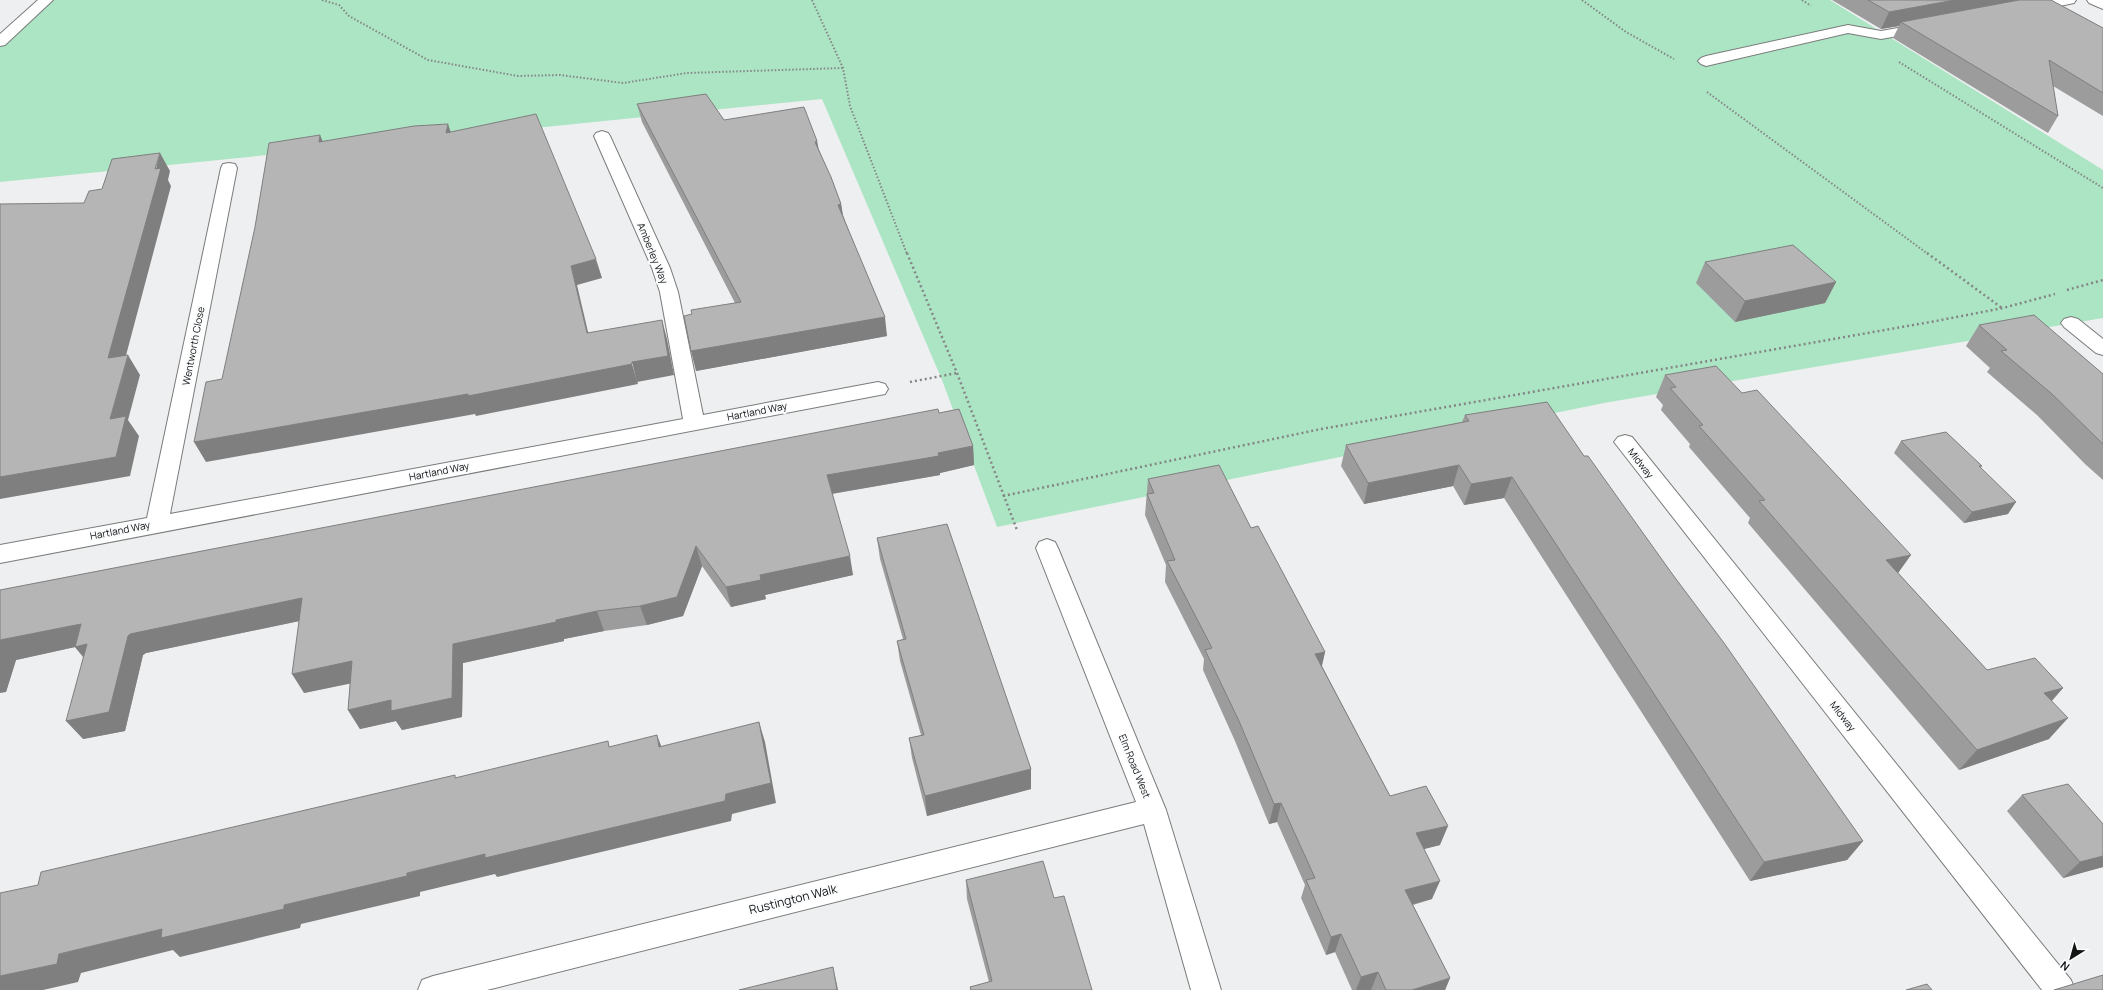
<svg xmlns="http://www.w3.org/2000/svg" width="2103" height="990" viewBox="0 0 2103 990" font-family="Manrope,sans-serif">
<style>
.green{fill:#ace5c4}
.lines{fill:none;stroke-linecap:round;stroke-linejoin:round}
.minor-casing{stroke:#7a7b7b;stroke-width:2}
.major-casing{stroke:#7a7b7b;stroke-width:2}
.path-far1{stroke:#848586;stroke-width:2;stroke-dasharray:1.5 2;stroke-linecap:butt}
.path{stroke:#848586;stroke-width:2.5;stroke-dasharray:2 3;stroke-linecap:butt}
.minor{fill:#fff;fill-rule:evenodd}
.major{fill:#fff;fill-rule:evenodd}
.wall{fill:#9c9c9d}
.shaded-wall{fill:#7f7f7f}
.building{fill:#b5b5b6;stroke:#7f7f7f}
.labels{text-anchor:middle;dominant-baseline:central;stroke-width:4;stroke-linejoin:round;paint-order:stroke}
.street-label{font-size:10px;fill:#131414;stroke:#fbfcfd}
.near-street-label{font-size:12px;fill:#131414;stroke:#fbfcfd}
</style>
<rect width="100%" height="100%" fill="#eeeff0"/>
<polygon class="green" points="46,0 1830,0 2103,170 2103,318 1604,403 997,527 942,380 822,99 0,182 0,42"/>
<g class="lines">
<defs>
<g id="minor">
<polygon points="38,0 53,0 5,45 0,46 0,34"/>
<polygon points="2049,0 2076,0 2074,3 2027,13 2022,12 2020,9 2022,6"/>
<polygon points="1926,23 1931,24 1933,27 1931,30 1881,39 1848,33 1706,66 1701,64 1698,61 1701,58 1706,56 1848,25 1881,31"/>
<polygon points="602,131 608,133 610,136 670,268 678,292 703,415 878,382 885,384 888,389 885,394 0,563 0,545 147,518 221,168 223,164 229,163 235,164 237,168 170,514 683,419 660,292 652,268 594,136 596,133"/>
<polygon points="2071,317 2078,319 2103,339 2103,355 2096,353 2064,327 2061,323 2064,319"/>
<polygon points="1625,435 1632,437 2071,980 2075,990 2042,990 1618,447 1614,442 1618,437"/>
<polygon points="1047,539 1055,542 1058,548 1166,810 1221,990 1191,990 1144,824 487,990 418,990 422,980 433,976 1136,802 1036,548 1039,542"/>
</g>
<polygon id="major" points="2087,0 2103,0 2103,9 2089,3"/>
</defs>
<use href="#minor" class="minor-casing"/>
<use href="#major" class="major-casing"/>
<g class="path-far1">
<polyline points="322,0 339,5 349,16 428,60 518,76 560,75 623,83 687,73 843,68"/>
<polyline points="812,0 843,68 850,106 907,254"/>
<polyline points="1582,0 1626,32 1674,59"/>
<polyline points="1802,0 1811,6"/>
<polyline points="1899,62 2103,188"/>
<polyline points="1707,92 1928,254"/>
</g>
<g class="path">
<polyline points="907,253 957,373 1017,530"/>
<polyline points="1927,253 2002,308"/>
<polyline points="2067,290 2103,280"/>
<polyline points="910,382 957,373"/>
<polyline points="1003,496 1321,429 1936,321 2003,308 2055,294"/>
</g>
<use href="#minor" class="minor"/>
<use href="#major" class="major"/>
</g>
<g class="wall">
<polygon points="1832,0 2051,0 2103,28 2103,116 2053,86 2058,116 2048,133 1893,38 1899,26 1881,29"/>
<polygon points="637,104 724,120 817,141 819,150 841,204 843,215 887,336 696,371 692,314 735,303 642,122"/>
<polygon points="1705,262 1836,282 1825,303 1735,322 1696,283"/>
<polygon points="1979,325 2103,374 2103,480 2085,464 2037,415 1987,372 1990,368 1966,346"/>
<polygon points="1665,375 1898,573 1987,670 2063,688 2052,701 2049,739 1959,770 1748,523 1750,518 1689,447 1690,444 1661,410 1663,405 1656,397"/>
<polygon points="939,413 973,446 974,465 940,473 940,475 832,494 853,575 765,595 766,599 731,607 702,566 683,616 647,625 604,631 564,639 564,641 463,663 462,717 402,730 396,721 360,729 348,710 350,683 304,693 299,621 146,653 143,655 125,731 83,739 83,657 75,647 16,660 6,692 0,590"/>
<polygon points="1465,415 1584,456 1673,575 1863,841 1847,860 1750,881 1504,498 1464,505 1453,486 1364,504 1341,466 1346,445 1462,422"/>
<polygon points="1901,441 1982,466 1980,468 2008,514 1964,523 1894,453"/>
<polygon points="1148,479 1251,528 1325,652 1322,666 1390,796 1440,845 1424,849 1432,899 1413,905 1450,978 1445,990 1352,990 1335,952 1326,955 1301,898 1305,885 1277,822 1269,824 1235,741 1203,670 1204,659 1165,582 1166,565 1145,515"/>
<polygon points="877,538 1031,769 1031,789 927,816 912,758 909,738 921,735 900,661 897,641 903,639 880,559"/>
<polygon points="2022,795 2103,867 2063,878 2007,811"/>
<polygon points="966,880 1054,898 1092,990 970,990 970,987 989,982 967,899"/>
</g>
<g class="shaded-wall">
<polygon points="1955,0 2020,0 1901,22 1899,26 1881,29 1889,12"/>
<polygon points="448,124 454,142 446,133"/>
<polygon points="320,135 328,154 319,142"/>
<polygon points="817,141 820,160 815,142"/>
<polygon points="160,153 170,171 168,180 171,186 120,378 108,358"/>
<polygon points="841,204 844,223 838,205"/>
<polygon points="596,259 602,278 577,285 593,353 587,333 571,266"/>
<polygon points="1836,282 1825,303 1735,322 1745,301"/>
<polygon points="885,317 887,336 696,371 691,351"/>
<polygon points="662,320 667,339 674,375 637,382 632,362"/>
<polygon points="128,355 140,375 128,420 139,436 130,476 0,499 0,477 110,419"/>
<polygon points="632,364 638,384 476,416 475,414 206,462 194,442"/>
<polygon points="973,446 974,465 940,473 940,475 830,494 827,475"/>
<polygon points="1459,465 1453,486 1364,504 1368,483"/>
<polygon points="1512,477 1504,498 1464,505 1471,484"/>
<polygon points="2016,502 2008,514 1964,523 1972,512"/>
<polygon points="696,546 702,566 683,616 647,625 640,606"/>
<polygon points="1911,555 1896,576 1886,560"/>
<polygon points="850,556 853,575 765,595 766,599 731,607 726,587 760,575"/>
<polygon points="302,598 314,618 146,653 143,655 125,731 83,739 66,721 128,636 130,634"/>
<polygon points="597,611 604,631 564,639 564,641 463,663 462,717 402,730 396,721 360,729 348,710 453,644 556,620"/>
<polygon points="81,624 87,645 91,666 75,647 16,660 6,692 0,693 0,640"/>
<polygon points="1325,652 1320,673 1315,654"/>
<polygon points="352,661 363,681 304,693 292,674"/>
<polygon points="2063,688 2044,709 2044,693"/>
<polygon points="2068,718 2049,739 1959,770 1977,750"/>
<polygon points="759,722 765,742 776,803 732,814 731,821 497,877 495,874 420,892 420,896 301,924 300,928 180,957 173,950 81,973 78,982 43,990 0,990 0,976 59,954 162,929 284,905 407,873 726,794"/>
<polygon points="657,735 665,756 659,747"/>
<polygon points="1031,769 1031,789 927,816 925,796"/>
<polygon points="1281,803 1277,822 1269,824 1274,804"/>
<polygon points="1448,826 1440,845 1408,853 1416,833"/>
<polygon points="1863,841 1847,860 1750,881 1764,862"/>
<polygon points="2103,856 2103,867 2063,878 2080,862"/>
<polygon points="1440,881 1432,899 1398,908 1405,890"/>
<polygon points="1341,934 1335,952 1326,955 1331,937"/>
<polygon points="833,967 837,985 838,990 837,990"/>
<polygon points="1378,972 1371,990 1356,990 1361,977"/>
<polygon points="1450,978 1445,990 1412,990"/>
</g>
<g class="building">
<polygon points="1868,0 1955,0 1889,12"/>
<polygon points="2019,0 2051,0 2103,28 2103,93 2049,60 2058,116 1901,22"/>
<polygon points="706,94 724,120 804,107 817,141 815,142 831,177 841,204 838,205 885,317 691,351 684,316 692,314 691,310 741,302 637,104"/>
<polygon points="536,114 596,259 571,266 587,333 662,320 668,356 632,362 632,364 468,396 468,394 194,442 206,382 222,379 255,227 269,143 320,135 319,142 414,126 448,124 446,133"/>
<polygon points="160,153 155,169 161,168 108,358 128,355 110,419 126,416 116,457 0,477 0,204 84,203 89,191 102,189 112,159"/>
<polygon points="1793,245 1836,282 1745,301 1705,262"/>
<polygon points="2034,315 2103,374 2103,444 2052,394 2001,351 2007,350 1979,325"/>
<polygon points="1716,366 1742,393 1757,390 1911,555 1886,560 1987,670 2035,658 2063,688 2044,693 2068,718 1977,750 1759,501 1765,500 1699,426 1703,425 1670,388 1676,387 1665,375"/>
<polygon points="1547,402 1584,456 1588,456 1673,575 1724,643 1863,841 1764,862 1512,477 1471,484 1459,465 1368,483 1346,445 1469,421 1465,415"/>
<polygon points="938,409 939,413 959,409 973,446 938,453 939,456 827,475 850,556 760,575 761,580 726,587 696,546 677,597 640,606 597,611 556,620 556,622 453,644 452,698 391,711 391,700 348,710 352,661 292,674 302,598 130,634 128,636 109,712 66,721 87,644 75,647 81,624 0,640 0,590"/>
<polygon points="1946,432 1982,466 1979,466 2016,502 1972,512 1901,441"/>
<polygon points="1219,465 1251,528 1258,526 1325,652 1315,654 1390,796 1426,786 1448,826 1416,833 1440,881 1405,890 1450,978 1412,990 1386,990 1378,972 1361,977 1341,934 1331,937 1306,880 1315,878 1281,803 1274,804 1239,721 1205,650 1212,648 1167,561 1175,560 1147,494 1154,493 1148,479"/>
<polygon points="947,524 1031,769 925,796 909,738 924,735 897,641 906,639 877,538"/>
<polygon points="759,722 771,783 726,794 725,801 485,858 485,854 407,873 407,876 284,905 284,909 161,938 162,929 59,954 57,964 0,976 0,893 38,885 41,872 455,775 455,778 608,741 609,747 657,735 659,747"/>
<polygon points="2068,784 2103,824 2103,856 2080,862 2022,795"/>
<polygon points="1043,861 1054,898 1064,896 1092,990 971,990 970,987 992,981 966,880"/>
<polygon points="833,967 837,990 739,990"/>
<polygon points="2103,975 2103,990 2054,990"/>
<polygon points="1927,984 1932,990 1906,990"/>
</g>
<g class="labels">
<g class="street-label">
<text transform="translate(653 253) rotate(68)">Amberley Way</text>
<text transform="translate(193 346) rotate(-79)">Wentworth Close</text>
<text transform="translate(757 411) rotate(-11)">Hartland Way</text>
<text transform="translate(1641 463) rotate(52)">Midway</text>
<text transform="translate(439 471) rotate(-11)">Hartland Way</text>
<text transform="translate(120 530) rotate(-11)">Hartland Way</text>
<text transform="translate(1843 716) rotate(52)">Midway</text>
<text transform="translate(1135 766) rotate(68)">Elm Road West</text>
</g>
<g class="near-street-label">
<text transform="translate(793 899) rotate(-14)">Rustington Walk</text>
</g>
</g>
<g transform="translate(2071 958) rotate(217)" stroke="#fbfcfd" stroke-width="3" paint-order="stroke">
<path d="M0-3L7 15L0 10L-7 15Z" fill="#131414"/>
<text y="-6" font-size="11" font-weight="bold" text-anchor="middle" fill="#131414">N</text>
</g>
</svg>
